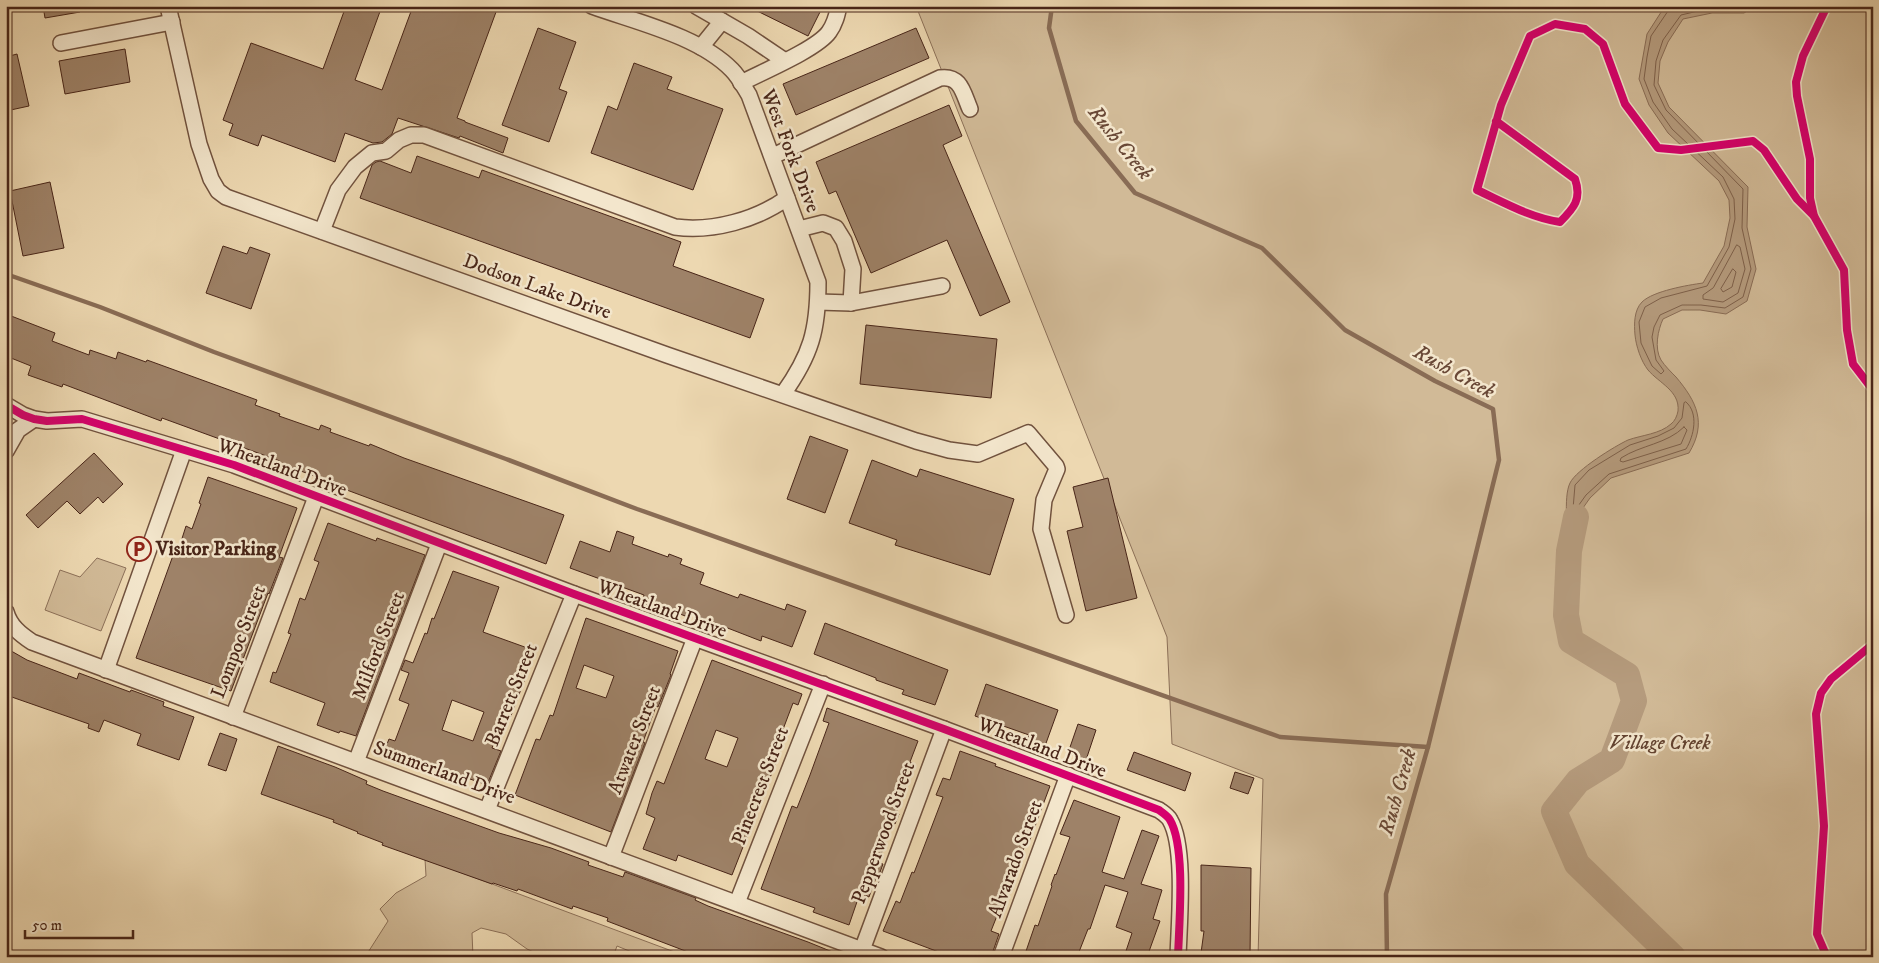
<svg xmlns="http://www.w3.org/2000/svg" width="1879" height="963" viewBox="0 0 1879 963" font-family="'IM FELL DW Pica',serif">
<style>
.green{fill:#d1ba97;stroke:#8c7058}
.water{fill:#b59b7d;stroke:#896c55}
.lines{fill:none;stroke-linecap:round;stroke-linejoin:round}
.shore{stroke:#7e604a;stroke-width:1}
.stream{stroke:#896c55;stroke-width:4.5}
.river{stroke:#b59b7d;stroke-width:26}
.building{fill:#9e8268;stroke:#482518;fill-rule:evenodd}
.minor-casing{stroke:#71523e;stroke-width:18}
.minor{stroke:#f3e6cc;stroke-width:15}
.cycleway-casing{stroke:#f3e6cc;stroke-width:11}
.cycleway{stroke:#d6006c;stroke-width:8}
.labels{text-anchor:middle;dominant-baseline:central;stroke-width:5;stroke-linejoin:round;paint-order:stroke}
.street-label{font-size:20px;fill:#482518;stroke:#f3e6cc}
.poi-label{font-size:20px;font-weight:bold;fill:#482518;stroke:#f3e6cc;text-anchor:start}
.park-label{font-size:20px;font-style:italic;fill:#634331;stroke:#f3e6cc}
.water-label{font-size:21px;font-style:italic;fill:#694836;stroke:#f3e6cc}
</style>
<rect width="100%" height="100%" fill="#edd8b1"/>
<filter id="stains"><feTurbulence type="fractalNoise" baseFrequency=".004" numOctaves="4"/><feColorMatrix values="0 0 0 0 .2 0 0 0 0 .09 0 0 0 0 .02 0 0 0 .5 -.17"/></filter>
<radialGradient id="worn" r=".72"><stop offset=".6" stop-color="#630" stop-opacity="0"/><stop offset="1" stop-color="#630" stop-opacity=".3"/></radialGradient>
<g class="green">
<polygon points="916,6 1873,6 1873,957 1258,957 1263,779 1172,744 1167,637"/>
<polygon points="97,558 126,568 101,631 45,610 60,570 80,577"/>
<polygon points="425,859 688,957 644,957 617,946 613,957 544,957 527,949 506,934 481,928 472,933 473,957 365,957 388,921 380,909 396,893 426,876"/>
</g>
<path class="water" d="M 1665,6 L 1755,6 L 1744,13 L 1712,13 L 1683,19 L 1668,42 L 1660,61 L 1658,83 L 1669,107 L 1748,187 L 1747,227 L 1756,269 L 1747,301 L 1726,314 L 1700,310 L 1682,310 L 1663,319 C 1658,330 1654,348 1661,360 C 1665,366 1671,372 1676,377 C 1697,402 1707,423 1689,453 L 1611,478 L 1590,498 L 1578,515 L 1569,551 C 1568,535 1563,497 1570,483 C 1576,470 1615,446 1628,440 C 1642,435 1660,434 1671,424 C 1675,421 1677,416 1678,411 C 1680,391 1659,383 1648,370 C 1641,361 1636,346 1635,335 C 1634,324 1634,310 1642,302 C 1653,291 1688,285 1703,283 L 1724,246 L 1730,218 L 1729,200 L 1719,181 L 1668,133 L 1649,105 L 1639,79 L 1647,34 Z"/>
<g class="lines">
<g class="shore">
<polyline points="1669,6 1668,11 1651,36 1647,57 1644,79 1653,102 1672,129 1723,177 1734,199 1735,219 1729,247 1707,286 1661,298 1645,307 1639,322 1641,343 1652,366 1661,374 1664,371 1656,360 1652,337 1654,327 1660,315 1682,305 1701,305 1725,308 1743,297 1751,269 1742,228 1743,189 1666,110 1654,85 1656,61 1663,40 1681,15 1711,8 1743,8 1747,6"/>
<polygon points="1737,245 1740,247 1745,269 1738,293 1723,302 1703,299 1703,295 1713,288"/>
<polygon points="1733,269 1736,272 1732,287 1723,292 1721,289"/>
<path d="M 1686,402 C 1699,413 1694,436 1686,449 L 1609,474 L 1586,495 L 1576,509 L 1573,509 L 1575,485 L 1589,470 L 1630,445 L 1658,436 L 1674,428 L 1682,418 L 1684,403 Z"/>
<path d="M 1684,427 L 1687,430 L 1681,444 L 1623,462 L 1620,461 L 1621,458 C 1641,445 1667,444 1684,427 Z"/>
</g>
<g class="stream">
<polyline points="1052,6 1049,28 1076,121 1135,193 1262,248 1345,330 1435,381 1493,409 1499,460 1428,747 1386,894 1387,957"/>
<polyline points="6,274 100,307 214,352 506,459 637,509 1280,737 1428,747"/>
</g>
<polyline class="river" points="1576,517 1569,551 1566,615 1571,641 1627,675 1634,701 1612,760 1578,781 1554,811 1577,864 1673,957"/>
</g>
<g class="building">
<polygon points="43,6 79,6 80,12 45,18"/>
<polygon points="346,6 382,6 355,80 382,90 413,6 480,6 496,12 457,118 465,121 465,122 508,138 503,153 460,136 459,138 398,118 392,134 382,142 373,143 345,133 335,162 262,135 258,146 229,135 233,124 223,120 251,43 323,69"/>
<polygon points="747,6 823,6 808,36"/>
<polygon points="538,28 576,42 559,89 567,92 549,142 502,125"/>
<polygon points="916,28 929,58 796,115 783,84"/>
<polygon points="125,49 130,82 65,94 59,61"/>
<polygon points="17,54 29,106 6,111 6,57"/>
<polygon points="634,63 672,77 667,89 723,109 693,190 591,153 608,106 617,110"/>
<polygon points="949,105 962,136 943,145 1010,302 980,316 947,240 871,273 836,191 829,194 816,162"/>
<polygon points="417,156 479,178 482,170 681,242 673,266 764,299 750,338 360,198 372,165 376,162 380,161 411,173"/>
<polygon points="50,182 64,248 23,256 10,191"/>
<polygon points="223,246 247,254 250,247 270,254 251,309 206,293"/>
<polygon points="6,314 55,333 52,341 89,355 90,350 116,359 118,352 146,362 147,360 257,400 255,405 280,414 279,416 319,430 321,425 331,429 330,432 369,446 370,444 404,458 564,515 546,564 328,483 328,481 279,463 280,461 162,418 161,421 63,384 62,387 28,375 31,366 6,356"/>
<polygon points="866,325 997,339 991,398 860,384"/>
<polygon points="810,436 848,450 825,513 787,499"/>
<polygon points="94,453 123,484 103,503 98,497 80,514 67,501 38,528 26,515"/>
<polygon points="872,460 917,477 920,469 1014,499 990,575 895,545 897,540 849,523"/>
<polygon points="208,477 297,508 279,557 283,558 269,594 268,593 231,691 136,658 175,550 178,551 186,526 192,529 201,504 199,503"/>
<polygon points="1108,478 1137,598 1086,611 1067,531 1083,527 1073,487"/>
<polygon points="328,523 376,541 377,538 425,555 356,736 340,731 339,733 317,725 325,703 270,682 273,672 276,673 291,634 288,633 300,598 305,600 319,562 314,560"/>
<polygon points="617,531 634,537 632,544 668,557 669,554 682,559 680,564 704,573 700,584 738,598 740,594 785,610 787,604 806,611 792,647 762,636 761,641 689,613 688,617 664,608 663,610 642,603 644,595 570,568 580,541 610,552"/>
<path d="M 453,571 L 499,587 L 483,632 L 533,650 L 524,675 L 526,676 L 509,721 L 503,719 L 492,748 L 501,751 L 487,785 L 385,749 L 389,739 L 395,741 L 409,704 L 399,700 L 409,673 L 401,670 L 405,660 L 413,663 L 425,633 L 427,634 L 432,618 L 434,619 ZM 452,700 L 484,712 L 473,741 L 442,730 Z"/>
<path d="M 586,618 L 678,651 L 670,674 L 671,675 L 658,707 L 656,706 L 643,742 L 645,743 L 611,832 L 515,795 L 536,739 L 540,740 L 550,715 L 553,716 ZM 584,665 L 614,676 L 606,698 L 576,688 Z"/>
<polygon points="825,623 948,670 935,705 902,694 904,690 876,680 876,678 814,654"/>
<polygon points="6,648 27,660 77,679 79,673 130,692 131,690 164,702 163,706 194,717 179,760 137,745 141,734 104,720 99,732 88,728 89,724 6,695"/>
<path d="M 712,660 L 802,694 L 798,705 L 793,703 L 779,740 L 784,742 L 732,875 L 678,855 L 676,861 L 643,849 L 655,818 L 646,814 L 652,793 L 657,781 L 664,784 ZM 716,730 L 738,738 L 727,767 L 705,759 Z"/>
<polygon points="986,684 1058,710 1045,746 1027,740 1029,735 975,716"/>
<polygon points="827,708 918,741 910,762 914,764 896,813 899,814 895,824 892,823 878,863 883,864 879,875 877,875 869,897 860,893 849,925 813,912 815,908 761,889 792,806 797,808 810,775 829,723 823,721"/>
<polygon points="1078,724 1096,730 1086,760 1068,753"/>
<polygon points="220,733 237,739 226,771 208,765"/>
<polygon points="278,746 335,767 367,781 366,784 383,791 499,833 551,848 589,862 588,865 623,877 625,872 696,898 695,900 708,906 808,942 840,955 840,957 701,957 607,921 608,918 573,906 572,909 518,889 517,891 493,883 492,884 382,845 383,843 357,833 358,832 333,822 334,820 261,794"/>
<polygon points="960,751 996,764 995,766 1050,786 1028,845 1025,845 1008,893 1006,893 991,931 999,934 991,957 952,957 883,931 896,901 900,903 912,872 914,873 943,797 936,795 943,778 950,780"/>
<polygon points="1134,752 1191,773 1185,791 1127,770"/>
<polygon points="1235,772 1254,778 1248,794 1230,788"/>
<polygon points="1074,800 1120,817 1102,872 1124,879 1142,830 1159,836 1141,884 1162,890 1153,919 1160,921 1147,957 1134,957 1125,954 1132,933 1116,927 1128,892 1105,885 1090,929 1088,929 1077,957 1024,957 1035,925 1038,926 1052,886 1051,885 1055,874 1056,875 1070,837 1060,834"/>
<polygon points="1201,865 1251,868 1250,957 1231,957 1201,953 1204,931 1201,931"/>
</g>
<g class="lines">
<defs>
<g id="minor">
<polyline points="168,6 199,144 211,179 218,191 226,197 667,355 916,441 949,450 978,454 1028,433 1056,466 1057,469 1044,500 1041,529 1066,615"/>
<path d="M 592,6 C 636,22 699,36 732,70 C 739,77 744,87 749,95 L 818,282 C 818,330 811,355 783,394"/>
<polyline points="696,6 748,36 785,61"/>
<polyline points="61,43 172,22"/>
<polyline points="701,47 722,21"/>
<path d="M 741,83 C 762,72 817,49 829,32 C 835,24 837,15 839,6"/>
<path d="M 773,156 L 940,78 C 961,75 963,93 970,109"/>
<polyline points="799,229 823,223 836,228 844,241 853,269 851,303"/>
<path d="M 322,231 L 338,190 L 355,167 L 372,153 L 386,151 L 399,140 L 411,135 L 424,135 L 675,227 C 713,232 756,220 787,198"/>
<polyline points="818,302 851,303 942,286"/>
<path d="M 6,405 L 23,415 L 34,419 L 47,421 L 82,419 L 234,465 L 574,594 L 944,729 L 1159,810 C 1163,813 1168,816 1170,820 C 1186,847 1179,924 1178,957"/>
<polyline points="6,451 18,430 34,419"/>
<path d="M 6,612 C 10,626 20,634 32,642 L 881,957"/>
<polyline points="106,670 184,450"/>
<polyline points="233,717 316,497"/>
<polyline points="356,762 439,544"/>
<polyline points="487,810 574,594"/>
<polyline points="611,857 695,638"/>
<polyline points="737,903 823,684"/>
<polyline points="862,950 944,729"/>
<polyline points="1001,957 1068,775"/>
</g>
</defs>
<use href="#minor" class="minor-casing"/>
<use href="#minor" class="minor"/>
<defs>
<g id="cycleway">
<polyline points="1827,6 1803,56 1796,82 1797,96 1810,159 1810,198 1814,216 1844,270 1847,330 1853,364 1873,390"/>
<path d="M 1496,121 L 1575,179 C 1582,199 1574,208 1560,222 C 1531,218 1503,202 1477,190 L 1501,105 L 1530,36 L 1555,24 L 1585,29 L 1603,44 L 1625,104 L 1658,148 L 1681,150 L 1753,141 L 1764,150 L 1797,199 L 1814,216"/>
<path d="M 6,405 L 23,415 L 34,419 L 47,421 L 82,419 L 234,465 L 574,594 L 944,729 L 1159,810 C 1163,813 1168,816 1170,820 C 1186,847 1179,924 1178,957"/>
<polyline points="1827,957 1817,934 1824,826 1816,714 1821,693 1831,679 1873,644"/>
</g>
</defs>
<use href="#cycleway" class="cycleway-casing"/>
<use href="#cycleway" class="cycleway"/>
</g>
<defs>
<symbol id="parking-ring" viewBox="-11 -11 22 22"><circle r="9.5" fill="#f3e6cc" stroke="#8f2418" stroke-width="1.5"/><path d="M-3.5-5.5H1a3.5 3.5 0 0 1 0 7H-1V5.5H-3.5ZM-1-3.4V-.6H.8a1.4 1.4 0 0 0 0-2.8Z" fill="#8f2418"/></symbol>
</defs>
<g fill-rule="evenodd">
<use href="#parking-ring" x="125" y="535" width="28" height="28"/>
</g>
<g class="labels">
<g class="street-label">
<text transform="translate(790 151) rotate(69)">West Fork Drive</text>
<text transform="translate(537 287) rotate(20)">Dodson Lake Drive</text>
<text transform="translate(282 468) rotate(20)">Wheatland Drive</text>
<text transform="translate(662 609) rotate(20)">Wheatland Drive</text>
<text transform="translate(239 642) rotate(-69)">Lompoc Street</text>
<text transform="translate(379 646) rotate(-69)">Milford Street</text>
<text transform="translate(512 695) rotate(-68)">Barrett Street</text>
<text transform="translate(635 740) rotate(-69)">Atwater Street</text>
<text transform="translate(1042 748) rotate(21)">Wheatland Drive</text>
<text transform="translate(444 773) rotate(20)">Summerland Drive</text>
<text transform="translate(761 786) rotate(-69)">Pinecrest Street</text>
<text transform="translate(884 833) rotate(-70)">Pepperwood Street</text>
<text transform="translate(1016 859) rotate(-70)">Alvarado Street</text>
</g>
<g class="poi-label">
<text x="156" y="549">Visitor Parking</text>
</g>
<g class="park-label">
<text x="1660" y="743">Village Creek</text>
</g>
<g class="water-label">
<text transform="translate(1120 143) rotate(51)">Rush Creek</text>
<text transform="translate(1454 372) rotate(29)">Rush Creek</text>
<text transform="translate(1398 792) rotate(-74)">Rush Creek</text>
</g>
</g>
<rect width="1879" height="963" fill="none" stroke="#edd8b1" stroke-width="25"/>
<rect x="8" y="8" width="1864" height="948" fill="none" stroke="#482518" stroke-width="2.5"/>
<rect x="12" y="12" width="1854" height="938" fill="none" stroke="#482518"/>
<path d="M25 930v8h108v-8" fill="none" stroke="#482518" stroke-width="2.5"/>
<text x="32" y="930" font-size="15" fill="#482518" stroke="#f3e6cc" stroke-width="4" paint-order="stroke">50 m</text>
<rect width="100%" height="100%" filter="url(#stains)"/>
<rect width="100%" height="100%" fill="url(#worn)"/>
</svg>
